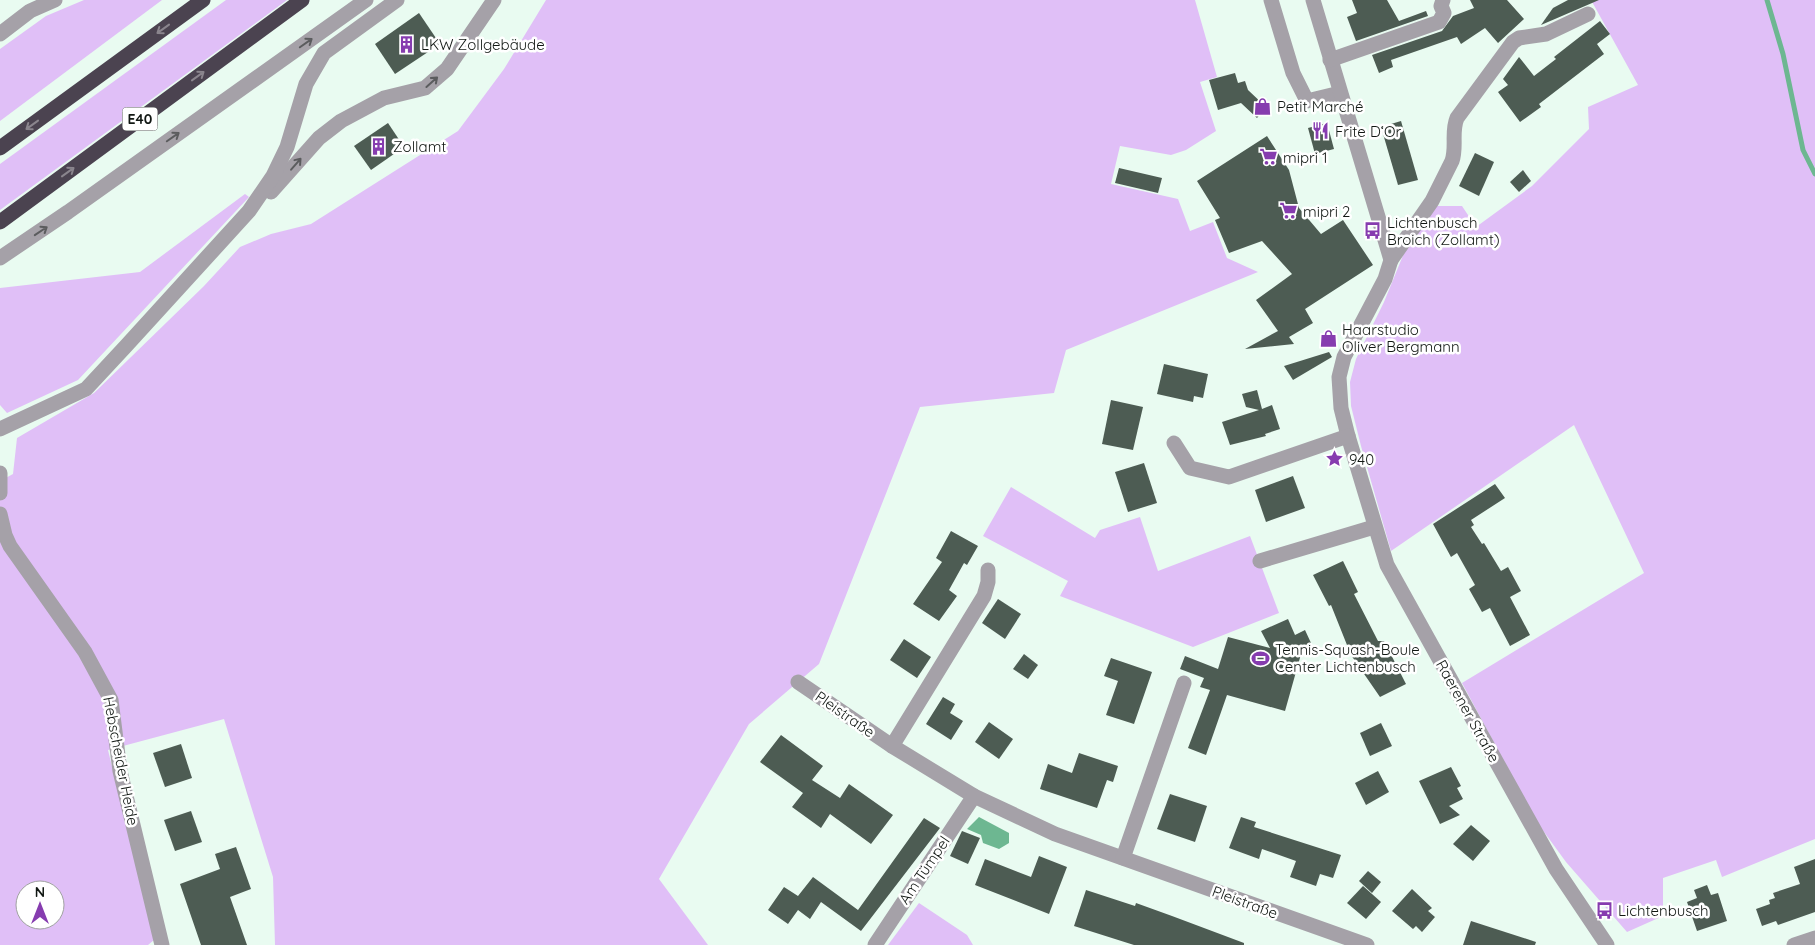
<svg xmlns="http://www.w3.org/2000/svg" width="1815" height="945" viewBox="0 0 1815 945" font-family="Quicksand,sans-serif">
<style>
.green{fill:#e0bff7;fill-rule:evenodd}
.water{fill:#6db791}
.lines{fill:none;stroke-linecap:round;stroke-linejoin:round}
.stream{stroke:#6db791;stroke-width:5}
.building{fill:#4d5c53}
.minor{stroke:#a5a1a8;stroke-width:15}
.highway{stroke:#4b4350;stroke-width:15}
.oneway{stroke:#8a858d}
.oneway2{stroke:#5b5c5e}
.labels{text-anchor:middle;dominant-baseline:central;stroke-width:5;stroke-linejoin:round;paint-order:stroke}
.shield{fill:#fff;stroke:#585d5a;stroke-width:1}
.shield-label{font-size:14px;font-weight:bold;fill:#111713}
.poi-label{font-size:15px;fill:#111713;stroke:#fff;text-anchor:start}
.street-label{font-size:15px;fill:#111713;stroke:#fff}
</style>
<rect width="100%" height="100%" fill="#e9fbf1"/>
<g class="green">
<polygon points="84,0 162,0 0,121 0,49 46,16"/>
<polygon points="226,0 287,0 0,210 0,164"/>
<path d="M 546,0 L 1195,0 L 1217,77 L 1200,82 L 1216,131 L 1186,150 L 1171,155 L 1120,146 L 1111,184 L 1178,199 L 1190,231 L 1213,222 L 1227,258 L 1258,272 L 1066,350 L 1054,393 L 920,407 L 819,664 L 749,724 L 659,879 L 708,945 L 275,945 L 273,877 L 224,719 L 108,750 L 154,940 L 148,945 L 0,945 L 0,481 L 13,474 L 17,438 L 94,393 L 204,286 L 240,247 L 271,234 L 311,224 L 458,131 L 504,69 ZM 25,890 L 55,890 L 55,920 L 25,920 Z"/>
<polygon points="1591,0 1815,0 1815,839 1722,877 1716,860 1663,878 1663,916 1627,932 1566,862 1536,821 1462,683 1644,573 1574,425 1391,551 1361,446 1351,406 1350,382 1356,359 1384,302 1404,253 1434,206 1462,206 1476,227 1532,186 1589,129 1588,107 1638,85"/>
<polygon points="245,194 249,197 78,380 7,413 0,405 0,288 140,272"/>
<polygon points="1011,487 1095,538 1100,530 1140,517 1158,571 1250,536 1279,613 1193,647 1060,596 1068,581 983,536"/>
<polygon points="919,903 967,935 973,945 888,945"/>
</g>
<polygon class="water" points="979,817 1009,833 1009,843 999,849 983,843 981,835 967,829"/>
<g class="lines">
<polyline class="stream" points="1767,0 1783,54 1803,150 1815,174"/>
</g>
<g class="building">
<polygon points="1352,0 1387,0 1399,21 1426,11 1428,16 1356,41 1347,17 1357,13"/>
<polygon points="1470,0 1507,0 1524,19 1498,43 1485,28 1461,44 1457,37 1391,60 1393,67 1379,73 1372,55 1442,31 1453,16 1474,8"/>
<polygon points="1568,0 1599,0 1541,25 1553,8"/>
<polygon points="419,13 440,44 395,74 375,44"/>
<polygon points="1600,21 1610,34 1597,44 1604,54 1539,104 1541,107 1520,122 1498,92 1508,85 1503,79 1519,57 1534,76 1556,59 1554,57"/>
<polygon points="1235,73 1238,83 1245,81 1248,90 1266,107 1257,118 1241,103 1218,110 1209,80"/>
<polygon points="1401,121 1418,180 1398,185 1381,127"/>
<polygon points="388,123 404,147 371,170 354,146"/>
<polygon points="1327,123 1334,149 1315,154 1308,128"/>
<polygon points="1267,136 1289,170 1299,208 1321,234 1343,220 1373,265 1305,309 1313,323 1289,337 1294,344 1245,349 1278,331 1256,300 1292,274 1262,241 1229,253 1215,220 1220,218 1197,181"/>
<polygon points="1475,153 1494,162 1479,196 1459,186"/>
<polygon points="1119,168 1162,178 1158,193 1115,183"/>
<polygon points="1523,170 1531,181 1519,192 1510,182"/>
<polygon points="1329,352 1332,357 1293,380 1284,366"/>
<polygon points="1164,364 1208,374 1203,398 1194,396 1193,402 1157,394"/>
<polygon points="1257,390 1262,409 1272,405 1280,429 1265,434 1266,436 1230,445 1222,422 1259,410 1246,407 1242,394"/>
<polygon points="1111,400 1143,407 1133,450 1102,444"/>
<polygon points="1144,463 1157,503 1128,512 1115,472"/>
<polygon points="1293,476 1305,508 1266,522 1255,490"/>
<polygon points="1495,484 1505,498 1471,520 1474,525 1471,527 1482,544 1484,543 1501,571 1508,567 1521,591 1510,597 1530,635 1510,646 1490,608 1482,612 1469,589 1475,585 1457,553 1451,557 1433,524"/>
<polygon points="951,531 978,546 967,565 964,563 949,590 957,596 939,621 913,604 942,562 936,558"/>
<polygon points="1343,561 1358,592 1354,594 1378,641 1384,641 1406,684 1380,697 1351,655 1331,605 1329,606 1313,575"/>
<polygon points="998,599 1021,614 1005,639 982,623"/>
<polygon points="1288,619 1295,635 1305,630 1311,643 1303,647 1285,711 1227,695 1206,755 1188,748 1210,690 1200,687 1204,678 1180,669 1185,656 1218,669 1228,637 1270,648 1261,631"/>
<polygon points="904,639 931,657 917,678 890,660"/>
<polygon points="1024,654 1038,665 1028,679 1013,669"/>
<polygon points="1111,658 1152,672 1134,724 1106,715 1118,681 1104,676"/>
<polygon points="943,697 955,704 950,713 963,721 951,740 926,724"/>
<polygon points="989,722 1013,739 999,759 975,742"/>
<polygon points="1381,723 1392,746 1370,756 1360,733"/>
<polygon points="781,735 823,766 812,780 840,798 849,784 893,815 871,844 830,814 821,828 792,807 803,793 760,762"/>
<polygon points="181,744 192,778 165,787 153,753"/>
<polygon points="1079,753 1118,766 1113,782 1107,780 1097,808 1040,789 1048,764 1072,773"/>
<polygon points="1451,767 1461,786 1457,788 1463,799 1449,806 1460,815 1440,824 1419,781"/>
<polygon points="1378,771 1389,792 1366,805 1355,783"/>
<polygon points="1170,794 1207,806 1195,842 1157,829"/>
<polygon points="191,811 202,842 175,851 164,820"/>
<polygon points="1241,817 1256,822 1254,827 1341,855 1333,878 1320,874 1316,886 1290,877 1296,861 1262,849 1259,859 1229,848"/>
<polygon points="924,818 940,828 861,931 821,902 810,919 798,910 788,924 768,910 784,887 798,896 813,877 858,910"/>
<polygon points="1471,825 1490,841 1473,861 1453,844"/>
<polygon points="962,831 980,838 968,864 950,856"/>
<polygon points="236,847 251,889 230,897 247,945 201,945 180,884 220,869 215,854"/>
<polygon points="1039,856 1067,867 1049,914 975,885 985,859 1031,877"/>
<polygon points="1815,859 1815,912 1778,925 1776,921 1762,926 1756,909 1770,904 1769,900 1775,898 1773,893 1800,884 1794,867"/>
<polygon points="1368,871 1381,882 1372,893 1359,881"/>
<polygon points="1707,885 1711,895 1718,893 1727,921 1697,931 1687,902 1697,898 1694,890"/>
<polygon points="1363,886 1381,902 1366,919 1347,903"/>
<polygon points="1412,889 1432,908 1428,911 1435,917 1422,932 1416,926 1413,929 1392,911"/>
<polygon points="1086,890 1135,906 1136,903 1172,916 1244,943 1244,945 1134,945 1074,926"/>
<polygon points="1471,921 1536,942 1535,945 1463,945"/>
</g>
<g class="lines">
<g class="minor">
<polyline points="1271,0 1293,73 1307,101 1340,93"/>
<polyline points="1313,0 1391,260 1385,279 1344,357 1339,377 1341,408 1348,436 1387,565 1556,869 1607,945"/>
<polyline points="0,34 30,11 55,0"/>
<polyline points="1330,60 1439,22 1444,13 1441,6 1443,0"/>
<polyline points="271,192 319,138 341,121 384,98 425,88 447,69 494,0"/>
<polyline points="0,258 68,212 366,0"/>
<path d="M 1391,260 L 1432,201 L 1452,161 C 1457,147 1451,132 1457,118 L 1513,42 L 1519,38 L 1546,34 L 1588,14"/>
<polyline points="0,429 86,389 126,346 249,211 273,176 287,147 306,84 324,53 397,0"/>
<polyline points="1174,443 1190,468 1229,477 1348,436"/>
<polyline points="0,473 0,493"/>
<polyline points="0,514 5,535 10,546 85,652 111,700 120,771 162,945"/>
<polyline points="1260,561 1374,527"/>
<polyline points="798,682 892,746 974,796 1055,834 1367,945"/>
<polyline points="892,746 984,596 988,582 988,570"/>
<polyline points="1123,858 1184,683"/>
<polyline points="875,945 974,796"/>
<polyline points="1794,945 1815,938"/>
</g>
<g class="highway">
<polyline points="0,148 203,0"/>
<polyline points="0,222 302,0"/>
</g>
</g>
<defs><path id="oneway-shaft" d="M-6 0H5M1.5-3L5.5 0L1.5 3" fill="none" stroke-width="1.6" stroke-linecap="round" stroke-linejoin="round" transform="scale(1.25)"/></defs>
<g class="oneway">
<use href="#oneway-shaft" transform="translate(163 29) rotate(144)"/>
<use href="#oneway-shaft" transform="translate(198 76) rotate(-36)"/>
<use href="#oneway-shaft" transform="translate(32 125) rotate(144)"/>
<use href="#oneway-shaft" transform="translate(68 172) rotate(-36)"/>
</g>
<g class="oneway2">
<use href="#oneway-shaft" transform="translate(306 43) rotate(-35)"/>
<use href="#oneway-shaft" transform="translate(432 82) rotate(-42)"/>
<use href="#oneway-shaft" transform="translate(173 137) rotate(-35)"/>
<use href="#oneway-shaft" transform="translate(296 164) rotate(-49)"/>
<use href="#oneway-shaft" transform="translate(41 231) rotate(-34)"/>
</g>
<defs>
<symbol id="building-bare" viewBox="-9 -9 18 18"><path d="M-4-6H4V6H1V3H-1V6H-4ZM-2.5-4.3h1.7v1.8h-1.7ZM.8-4.3h1.7v1.8H.8ZM-2.5-1h1.7V.8h-1.7ZM.8-1h1.7V.8H.8Z" fill="#863caf" stroke="#fff" stroke-width="2.5" paint-order="stroke"/></symbol>
<symbol id="shop-bare" viewBox="-9 -9 18 18"><path d="M-5-2.5h2.3a2.7 3.5 0 0 1 5.4 0H5L5.5 6h-11ZM-1.5-2.5h3a1.5 2.3 0 0 0-3 0Z" fill="#863caf" stroke="#fff" stroke-width="2.5" paint-order="stroke"/></symbol>
<symbol id="restaurant-bare" viewBox="-9 -9 18 18"><path d="M-5-6h1v4h1v-4h1v4h1v-4h1v5L-1.5 .5V6h-2V.5L-5-1ZM5-6V6H3V1.5H1.5Q1.5-4 5-6Z" fill="#863caf" stroke="#fff" stroke-width="2.5" paint-order="stroke"/></symbol>
<symbol id="supermarket-bare" viewBox="-9 -9 18 18"><path d="M-6-5.5h2.5l.6 2H6L4.5 2H-2.5L-4.4-4H-6ZM-1.5 3.2a1.3 1.3 0 1 0 .1 0ZM3 3.2a1.3 1.3 0 1 0 .1 0Z" fill="#863caf" stroke="#fff" stroke-width="2.5" paint-order="stroke"/></symbol>
<symbol id="bus-bare" viewBox="-9 -9 18 18"><path d="M-5-6H5V4H4V6H2V4H-2V6H-4V4H-5ZM-3.5-4V0h7V-4ZM-3.5 1.2v1.5H-2V1.2ZM2 1.2v1.5H3.5V1.2Z" fill="#863caf" stroke="#fff" stroke-width="2.5" paint-order="stroke"/></symbol>
<symbol id="sight-bare" viewBox="-9 -9 18 18"><path d="M0-6L1.8-2.2L6-1.7L2.9 1.2L3.7 5.4L0 3.3L-3.7 5.4L-2.9 1.2L-6-1.7L-1.8-2.2Z" fill="#863caf" stroke="#fff" stroke-width="2.5" paint-order="stroke"/></symbol>
<symbol id="stadium-bare" viewBox="-9 -9 18 18"><path d="M0-5a6.5 5 0 1 0 0 10a6.5 5 0 1 0 0-10ZM-3.5-1.8h7v3.6h-7Z" fill="#863caf" stroke="#fff" stroke-width="2.5" paint-order="stroke"/></symbol>
</defs>
<g fill-rule="evenodd">
<use href="#building-bare" x="394" y="32" width="25" height="25"/>
<use href="#shop-bare" x="1250" y="94" width="25" height="25"/>
<use href="#restaurant-bare" x="1308" y="118" width="25" height="25"/>
<use href="#building-bare" x="366" y="134" width="25" height="25"/>
<use href="#supermarket-bare" x="1256" y="144" width="25" height="25"/>
<use href="#supermarket-bare" x="1276" y="198" width="25" height="25"/>
<use href="#bus-bare" x="1360" y="218" width="25" height="25"/>
<use href="#shop-bare" x="1316" y="326" width="25" height="25"/>
<use href="#sight-bare" x="1322" y="446" width="25" height="25"/>
<use href="#stadium-bare" x="1248" y="646" width="25" height="25"/>
<use href="#bus-bare" x="1592" y="898" width="25" height="25"/>
</g>
<g class="labels">
<rect class="shield" x="122.5" y="107.5" width="35" height="23" rx="4"/>
<g class="shield-label">
<text x="140" y="119">E40</text>
</g>
<g class="poi-label">
<text x="421" y="44">LKW Zollgebäude</text>
<text x="1277" y="106">Petit Marché</text>
<text x="1335" y="131">Frite D‘Or</text>
<text x="393" y="146">Zollamt</text>
<text x="1283" y="157">mipri 1</text>
<text x="1303" y="211">mipri 2</text>
<text x="1387" y="222">Lichtenbusch<tspan x="1387" dy="17">Broich (Zollamt)</tspan></text>
<text x="1342" y="329">Haarstudio<tspan x="1342" dy="17">Oliver Bergmann</tspan></text>
<text x="1349" y="459">940</text>
<text x="1275" y="649">Tennis-Squash-Boule<tspan x="1275" dy="17">Center Lichtenbusch</tspan></text>
<text x="1618" y="910">Lichtenbusch</text>
</g>
<g class="street-label">
<text transform="translate(1468 711) rotate(61)">Raerener Straße</text>
<text transform="translate(845 714) rotate(35)">Pleistraße</text>
<text transform="translate(121 761) rotate(79)">Hebscheider Heide</text>
<text transform="translate(924 870) rotate(-56)">Am Tümpel</text>
<text transform="translate(1245 902) rotate(20)">Pleistraße</text>
</g>
</g>
<g transform="translate(40 905)"><circle r="24" fill="#ffffff" stroke="#a0a2a1"/>
<path d="M0-4L9 19L0 12L-9 19Z" fill="#863caf"/>
<text y="-8" font-size="14" font-weight="bold" text-anchor="middle" fill="#111713">N</text>
</g>
</svg>
